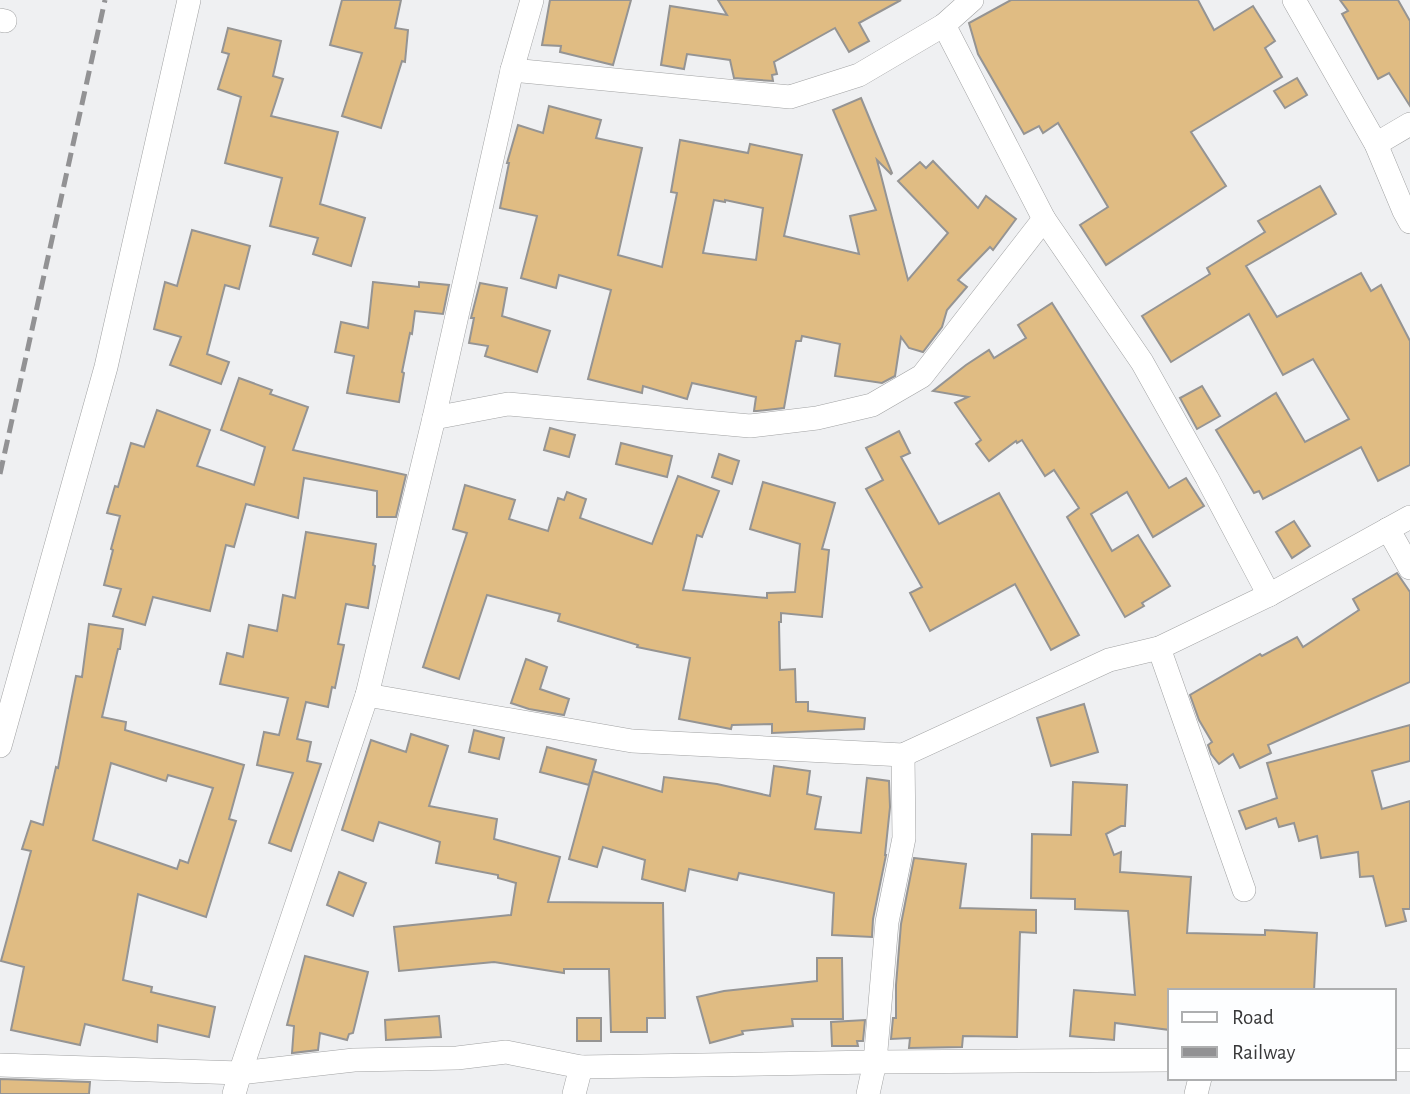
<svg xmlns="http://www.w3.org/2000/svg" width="1410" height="1094" viewBox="0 0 1410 1094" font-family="'Alegreya Sans',sans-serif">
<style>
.building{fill:#e0bc83;stroke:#959493;stroke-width:2;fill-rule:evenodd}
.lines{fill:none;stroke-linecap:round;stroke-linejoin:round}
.minor-casing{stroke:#a1a2a3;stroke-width:24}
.minor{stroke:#fff;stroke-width:23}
.rail{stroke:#929294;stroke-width:5;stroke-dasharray:14 7;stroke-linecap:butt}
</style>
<rect width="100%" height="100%" fill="#eff0f2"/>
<g class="building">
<polygon points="342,0 401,0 395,28 408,30 405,62 402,61 381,128 342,116 362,53 330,45"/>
<polygon points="550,0 631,0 613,65 560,52 561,46 542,45"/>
<polygon points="718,0 901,0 859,23 869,41 849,52 835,28 774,62 777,74 772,75 773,81 734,78 730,60 687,54 684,69 661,65 670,6 727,15"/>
<polygon points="1011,0 1198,0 1214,30 1253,6 1275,41 1265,48 1282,77 1191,132 1226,186 1106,265 1080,225 1108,207 1058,123 1043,133 1039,126 1024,134 978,54 969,23"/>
<polygon points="1340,0 1398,0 1410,21 1410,106 1389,73 1378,79 1342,14 1348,11"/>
<polygon points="228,28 281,41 273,76 283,79 271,116 338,132 320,204 365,218 351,266 313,254 318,238 270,226 282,178 225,163 241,97 218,89 229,54 222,52"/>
<polygon points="1297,78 1307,95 1285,108 1274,91"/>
<path d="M 861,98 L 892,173 L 891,174 L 877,160 L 908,280 L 948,233 L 898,181 L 920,162 L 926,168 L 933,161 L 978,208 L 986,196 L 1016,219 L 993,250 L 990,247 L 958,280 L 967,287 L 947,310 L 942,327 L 923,352 L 909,348 L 901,337 L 895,376 L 882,383 L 835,376 L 840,344 L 802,336 L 801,341 L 796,341 L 784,408 L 757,411 L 754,411 L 756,397 L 692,383 L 687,399 L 643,386 L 642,393 L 588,379 L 611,290 L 559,275 L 556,288 L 521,278 L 537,216 L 500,208 L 509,163 L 507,163 L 518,125 L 543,133 L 549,106 L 601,120 L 596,138 L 642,148 L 618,255 L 662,267 L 677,193 L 671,192 L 680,140 L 748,153 L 750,144 L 802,155 L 784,236 L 859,254 L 850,216 L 876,210 L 833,110 ZM 714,200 L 725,202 L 725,200 L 763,208 L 756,260 L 703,253 Z"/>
<polygon points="1320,186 1336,214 1246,266 1277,317 1361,273 1371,291 1381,285 1410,341 1410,465 1378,481 1361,447 1263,499 1259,491 1254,493 1216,430 1276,393 1305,442 1349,419 1313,359 1283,375 1249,314 1171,362 1142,316 1210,274 1207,268 1265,232 1258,221"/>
<polygon points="192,230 250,246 239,289 225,285 207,354 229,362 221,384 170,365 181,337 154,329 165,282 177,286"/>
<polygon points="373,282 419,287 419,282 449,285 443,314 415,311 412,334 410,333 402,372 404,373 399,402 347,393 354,356 335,352 341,322 368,328"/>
<polygon points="480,283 507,288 502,316 550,331 537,372 485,356 488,346 469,343 474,318 471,318"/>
<polygon points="1052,303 1169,488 1186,478 1204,506 1153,537 1127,492 1091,514 1112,551 1138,535 1170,586 1142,603 1144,606 1125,617 1067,517 1079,508 1054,470 1045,476 1022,440 1017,443 1016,441 989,461 976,444 981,440 955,403 968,397 933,391 966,365 989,350 994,358 1026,338 1018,325"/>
<polygon points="239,378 272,390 270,394 308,407 293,450 406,475 396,517 377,517 377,491 304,478 298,518 246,504 234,547 226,545 210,611 153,597 145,625 113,616 121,589 104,585 113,550 111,549 120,516 107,513 115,486 118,487 131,443 144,447 157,410 210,430 197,466 254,485 265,447 221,430"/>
<polygon points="1202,386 1220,416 1197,429 1180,398"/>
<polygon points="550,428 575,435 569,457 544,450"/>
<polygon points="899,431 910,453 901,457 939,524 999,493 1079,635 1051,650 1015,584 930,631 910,593 922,587 866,489 883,480 866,448"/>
<polygon points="621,443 672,456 667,477 616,464"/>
<polygon points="719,454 739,461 732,484 712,477"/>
<polygon points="678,476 719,491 702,537 697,535 683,590 767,598 767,593 795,592 800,544 750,529 763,482 835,503 822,549 829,550 822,617 781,613 781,622 779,622 780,670 795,669 796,702 808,702 808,711 865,718 864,729 772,733 772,724 732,725 731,729 679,719 690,658 637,647 638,645 558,621 560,614 487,595 459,679 423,667 467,533 453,529 465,485 515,500 509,519 548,531 558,498 564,500 567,492 586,499 580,518 652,544"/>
<polygon points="1294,521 1310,546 1292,558 1276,532"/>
<polygon points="306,532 376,544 373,565 375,566 368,608 346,604 338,644 344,645 335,688 332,687 328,707 306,702 297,739 311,742 307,761 321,764 291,851 269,843 293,773 257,765 264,732 279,735 288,698 220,684 227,653 243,657 249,625 277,631 283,595 295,598"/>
<polygon points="1397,573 1410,592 1410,682 1268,745 1271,753 1240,768 1233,754 1219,764 1211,754 1208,745 1212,742 1199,720 1190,695 1260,654 1262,656 1297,637 1303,647 1359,610 1353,599"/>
<path d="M 89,624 L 123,629 L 120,649 L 118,649 L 102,717 L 126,722 L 125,730 L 244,765 L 229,819 L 236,821 L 206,917 L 138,894 L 123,980 L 152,987 L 151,992 L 215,1007 L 209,1037 L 158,1025 L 157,1042 L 85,1024 L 80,1045 L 11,1030 L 24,967 L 1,961 L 31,851 L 22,849 L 31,821 L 43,825 L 56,767 L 58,768 L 76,676 L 82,677 ZM 111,763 L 166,781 L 168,775 L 213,788 L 188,863 L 180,860 L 177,869 L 93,840 Z"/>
<polygon points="526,659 547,667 540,689 569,699 564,715 529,709 511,703"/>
<polygon points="1084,704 1098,752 1051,766 1037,718"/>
<polygon points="1410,725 1410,761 1372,771 1382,809 1410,801 1410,909 1403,909 1406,921 1386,926 1373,876 1360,877 1358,852 1321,858 1317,836 1299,841 1294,823 1279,827 1276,818 1246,829 1239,811 1277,798 1267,763"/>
<polygon points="474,730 504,738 499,759 469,752"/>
<polygon points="411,734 448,746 429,806 497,819 494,839 560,857 548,902 663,903 665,1018 647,1018 647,1032 611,1032 609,969 564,969 564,973 494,962 399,971 394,927 511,915 516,883 498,878 498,875 436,863 440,842 379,822 373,841 342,830 371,740 406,752"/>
<polygon points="547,747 596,760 589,785 540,772"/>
<polygon points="774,766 810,771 807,794 821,797 815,829 861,833 867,778 889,781 890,807 885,855 886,855 873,919 872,937 832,935 834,893 739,873 737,880 689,869 685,891 642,879 645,860 603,847 597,867 569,859 593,771 662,792 664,777 717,784 770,796"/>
<polygon points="1073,782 1127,785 1125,826 1121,826 1106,834 1114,855 1121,852 1120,872 1191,877 1187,933 1265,935 1265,930 1317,933 1314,991 1170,991 1170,1030 1115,1023 1114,1040 1070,1036 1074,990 1135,995 1128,911 1075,909 1075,899 1031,898 1032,834 1071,835"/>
<polygon points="914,858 966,864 960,908 1036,910 1036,933 1020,932 1017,1037 963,1036 962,1047 909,1048 910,1038 891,1039 893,1018 896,1018 896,985 901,924"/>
<polygon points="339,872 366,883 353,916 327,905"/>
<polygon points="305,956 368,972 353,1033 349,1034 347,1040 320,1033 318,1050 292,1053 294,1026 287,1025"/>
<polygon points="817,958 842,958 843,1019 792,1019 793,1026 742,1031 743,1034 710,1043 697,997 724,991 817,981"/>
<polygon points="439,1016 441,1037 386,1040 385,1020"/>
<rect x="577" y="1018" width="24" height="23"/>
<polygon points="865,1020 863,1041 857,1041 858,1046 832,1046 831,1022"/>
<polygon points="0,1079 90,1082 89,1094 0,1094"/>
</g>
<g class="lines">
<defs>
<g id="minor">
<polyline points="1294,0 1376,144 1404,211 1410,222"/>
<polyline points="0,20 5,21"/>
<polyline points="944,25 1044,219 1142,362 1207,478 1269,595"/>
<polyline points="512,70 790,97 859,75 944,25 972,0"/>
<polyline points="1376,144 1410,124"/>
<polyline points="434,418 508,404 750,426 817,418 872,405 922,376 1044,219"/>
<polyline points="1388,529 1410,568"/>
<polyline points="1159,648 1244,890"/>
<polyline points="367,695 632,741 903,755 1109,660 1159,648 1269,595 1410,517"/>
<polyline points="0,746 106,367 189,0"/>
<polyline points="1394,1060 1410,1060"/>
<polyline points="0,1065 240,1073 354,1060 457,1058 506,1052 581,1067 875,1062 1170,1060"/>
<polyline points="234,1094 240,1073 367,695 434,418 512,70 532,0"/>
<polyline points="574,1094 581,1067"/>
<polyline points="868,1094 875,1062 887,922 904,838 903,755"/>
<polyline points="1196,1094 1200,1078"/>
</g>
</defs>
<use href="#minor" class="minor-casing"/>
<use href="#minor" class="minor"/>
<polyline class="rail" points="0,474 105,0"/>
</g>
<rect x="1168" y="989" width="228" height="91" fill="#fdfeff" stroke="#aeafb0" stroke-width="2"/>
<rect x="1182" y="1012" width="35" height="10" fill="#ffffff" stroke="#aeafb0" stroke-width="2"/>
<text x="1232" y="1024" font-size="21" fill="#383839">Road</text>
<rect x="1182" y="1047" width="35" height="10" fill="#929294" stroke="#aeafb0" stroke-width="2"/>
<text x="1232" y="1059" font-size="21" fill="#383839">Railway</text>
</svg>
